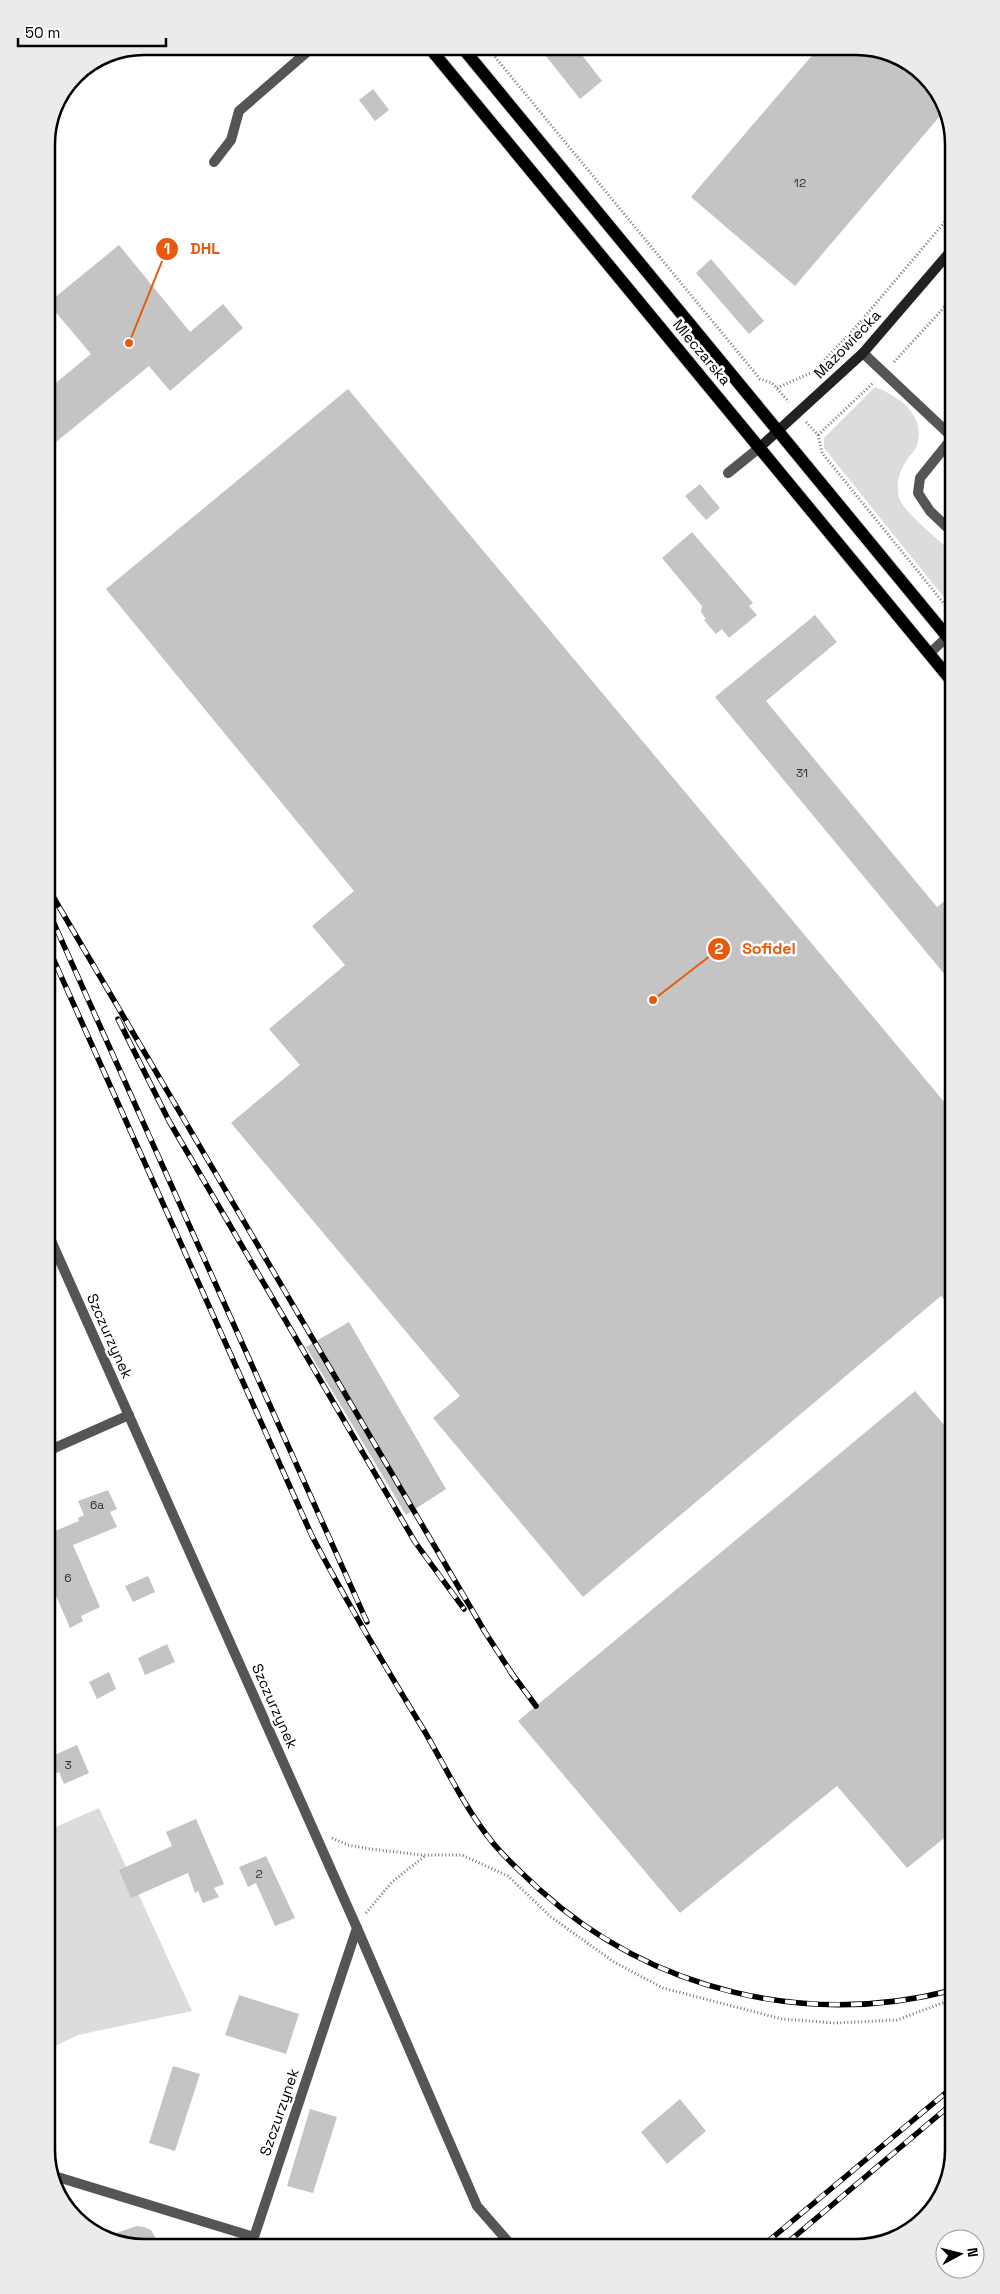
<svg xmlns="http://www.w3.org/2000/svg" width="1000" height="2294" viewBox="0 0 1000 2294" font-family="'Space Grotesk',sans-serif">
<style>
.green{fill:#dcdcdc}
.building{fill:#c4c4c4}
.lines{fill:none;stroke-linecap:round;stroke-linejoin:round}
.primary-casing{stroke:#dbdbdb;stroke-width:14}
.path{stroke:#777;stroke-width:3;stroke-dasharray:1 2.5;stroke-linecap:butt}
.lane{stroke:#555;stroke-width:10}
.street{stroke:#555;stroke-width:10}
.secondary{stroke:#222;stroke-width:10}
.primary{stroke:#000;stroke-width:12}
.rail-casing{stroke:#000;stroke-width:5.5}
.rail{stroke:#fff;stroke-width:4;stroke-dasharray:11;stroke-linecap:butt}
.labels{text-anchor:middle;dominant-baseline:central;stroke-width:5;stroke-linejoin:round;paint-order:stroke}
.number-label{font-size:12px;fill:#313131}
.street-label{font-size:15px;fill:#000;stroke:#fff}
.rim{fill:none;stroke:#000;stroke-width:2.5}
.leader{fill:none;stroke:#e8590c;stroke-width:2}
.callout-dot{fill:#e8590c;stroke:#fff;stroke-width:2}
.mark-label{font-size:15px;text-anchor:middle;font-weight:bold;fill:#fff}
.callout-label{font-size:16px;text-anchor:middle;font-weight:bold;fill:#e8590c;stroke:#fff;stroke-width:5;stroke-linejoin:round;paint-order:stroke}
</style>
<rect width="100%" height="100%" fill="#fff"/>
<g class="green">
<path d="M 875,387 C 899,396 926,415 917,445 C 915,451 909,456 906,461 C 899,472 896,484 899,498 C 903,511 938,540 950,550 L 950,605 L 824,448 L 824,438 Z"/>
<polygon points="99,1808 192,2011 78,2035 51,2048 51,1829"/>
</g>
<g class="building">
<polygon points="538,46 575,46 602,81 580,99"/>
<polygon points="820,46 863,46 916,67 946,109 795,286 691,197"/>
<polygon points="373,89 389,110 375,121 359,100"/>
<polygon points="119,245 190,332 223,304 243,328 170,391 149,366 56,442 47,431 47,390 91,354 48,303"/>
<polygon points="711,259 764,321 749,334 696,273"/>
<polygon points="348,389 951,1110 952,1308 941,1296 583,1597 433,1418 460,1396 231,1123 300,1065 269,1029 345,965 312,926 354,891 106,589"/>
<polygon points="700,484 720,508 706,520 685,496"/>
<polygon points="692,532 753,603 749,606 757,615 729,638 722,629 716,634 704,620 706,619 701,612 702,606 662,558"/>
<polygon points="815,615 837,642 766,701 937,907 951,896 951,982 715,697"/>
<polygon points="349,1322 446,1489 406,1515 306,1347"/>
<polygon points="915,1391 952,1434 953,1831 907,1868 837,1786 680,1913 518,1721"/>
<polygon points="108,1490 117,1509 110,1512 117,1527 73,1545 100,1607 81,1616 83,1621 70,1628 50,1582 50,1533 79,1521 78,1518 84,1515 78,1501"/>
<polygon points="148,1576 155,1592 133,1602 125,1586"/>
<polygon points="167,1644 175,1662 145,1675 138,1658"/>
<polygon points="109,1672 116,1689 97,1699 89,1682"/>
<polygon points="77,1745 89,1773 64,1784 59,1772 54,1774 50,1766 50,1757"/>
<polygon points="196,1819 224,1884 214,1888 219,1897 203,1903 198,1891 195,1893 188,1873 131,1898 119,1870 172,1846 166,1832"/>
<polygon points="266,1856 295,1918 275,1926 256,1883 248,1887 239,1867"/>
<polygon points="239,1995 299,2014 286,2054 225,2035"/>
<polygon points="173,2066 200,2074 175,2151 149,2143"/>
<polygon points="680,2099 706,2131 667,2164 641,2132"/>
<polygon points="310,2109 337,2117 313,2193 287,2186"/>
<polygon points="137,2226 144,2227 151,2230 155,2237 158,2247 137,2248 107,2236"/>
</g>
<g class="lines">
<defs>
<g id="primary">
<polyline points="428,46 950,679"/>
<polyline points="461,46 950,640"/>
</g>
</defs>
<use href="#primary" class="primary-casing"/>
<g class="path">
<polyline points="486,46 760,379 772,383 789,402"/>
<polyline points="894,362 949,302"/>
<polyline points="777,388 813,372 855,328 949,217"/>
<polyline points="806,422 818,435 822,453 950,611"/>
<polyline points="818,435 874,382"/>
<polyline points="332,1838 348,1845 371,1849 422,1855 462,1855 508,1876 551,1917 614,1962 663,1988 782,2019 835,2023 897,2020 953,1999"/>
<polyline points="366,1913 392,1882 426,1855"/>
</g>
<g class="lane">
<polyline points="214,162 231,140 239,111 314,46"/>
<polyline points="863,353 949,434"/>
<polyline points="949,442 920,478 918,493 930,511 950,530"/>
<polyline points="728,473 759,448"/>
<polyline points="929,654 950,634"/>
<polyline points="50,1450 129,1415"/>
<polyline points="357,1928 477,2206 511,2245"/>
<polyline points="51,2175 254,2237 251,2247"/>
<polyline points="254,2237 357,1928"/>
</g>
<polyline class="street" points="49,1236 357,1928"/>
<polyline class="secondary" points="759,448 863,353 949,253"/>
<use href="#primary" class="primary"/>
<defs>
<g id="rail">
<polyline points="48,888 485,1632 514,1677"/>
<polyline points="48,910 367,1622"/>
<path d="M 48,947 L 312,1536 C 347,1603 386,1668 425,1732 C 447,1770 466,1810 493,1843 C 507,1860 524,1875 540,1890 C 652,1991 807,2028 953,1990"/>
<polyline points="118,1019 169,1121 415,1542 464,1609"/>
<polyline points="510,1671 536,1706"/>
<polyline points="766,2243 954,2086"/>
<polyline points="787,2243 954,2102"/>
</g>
</defs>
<use href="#rail" class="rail-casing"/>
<use href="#rail" class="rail"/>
</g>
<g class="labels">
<g class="number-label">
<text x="800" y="183">12</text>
<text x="802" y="773">31</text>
<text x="97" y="1505">6a</text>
<text x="68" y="1578">6</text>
<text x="68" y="1765">3</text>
<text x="259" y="1874">2</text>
</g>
<g class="street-label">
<text transform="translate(847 344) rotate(-46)">Mazowiecka</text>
<text transform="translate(702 352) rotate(50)">Mleczarska</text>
<text transform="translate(110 1336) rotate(66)">Szczurzynek</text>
<text transform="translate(275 1706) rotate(66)">Szczurzynek</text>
<text transform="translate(279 2112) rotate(-71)">Szczurzynek</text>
</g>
</g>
<path d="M0 0H1000V2294H0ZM144 55H856A89 89 0 0 1 945 144V2150A89 89 0 0 1 856 2239H144A89 89 0 0 1 55 2150V144A89 89 0 0 1 144 55Z" fill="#ebebeb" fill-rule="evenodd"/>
<path class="rim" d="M144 55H856A89 89 0 0 1 945 144V2150A89 89 0 0 1 856 2239H144A89 89 0 0 1 55 2150V144A89 89 0 0 1 144 55Z"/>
<path class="leader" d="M129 343L167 249M653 1000L719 949"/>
<g class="callout-dot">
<circle cx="129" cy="343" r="5"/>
<circle cx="653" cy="1000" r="5"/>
<circle cx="167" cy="249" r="12"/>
<circle cx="719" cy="949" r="12"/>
</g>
<g class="mark-label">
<text x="167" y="254">1</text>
<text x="719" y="954">2</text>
</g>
<g class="callout-label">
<text x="205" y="254">DHL</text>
<text x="769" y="954">Sofidel</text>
</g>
<g transform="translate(960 2254) rotate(83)"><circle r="24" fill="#ffffff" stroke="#999999"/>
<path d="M0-4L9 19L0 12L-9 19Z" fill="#000000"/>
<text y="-8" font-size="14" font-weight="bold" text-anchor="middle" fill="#000000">N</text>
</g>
<path d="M18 38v8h148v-8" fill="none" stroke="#000000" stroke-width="2.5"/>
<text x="25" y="38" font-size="15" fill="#000000" stroke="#ffffff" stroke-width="4" paint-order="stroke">50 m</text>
</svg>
